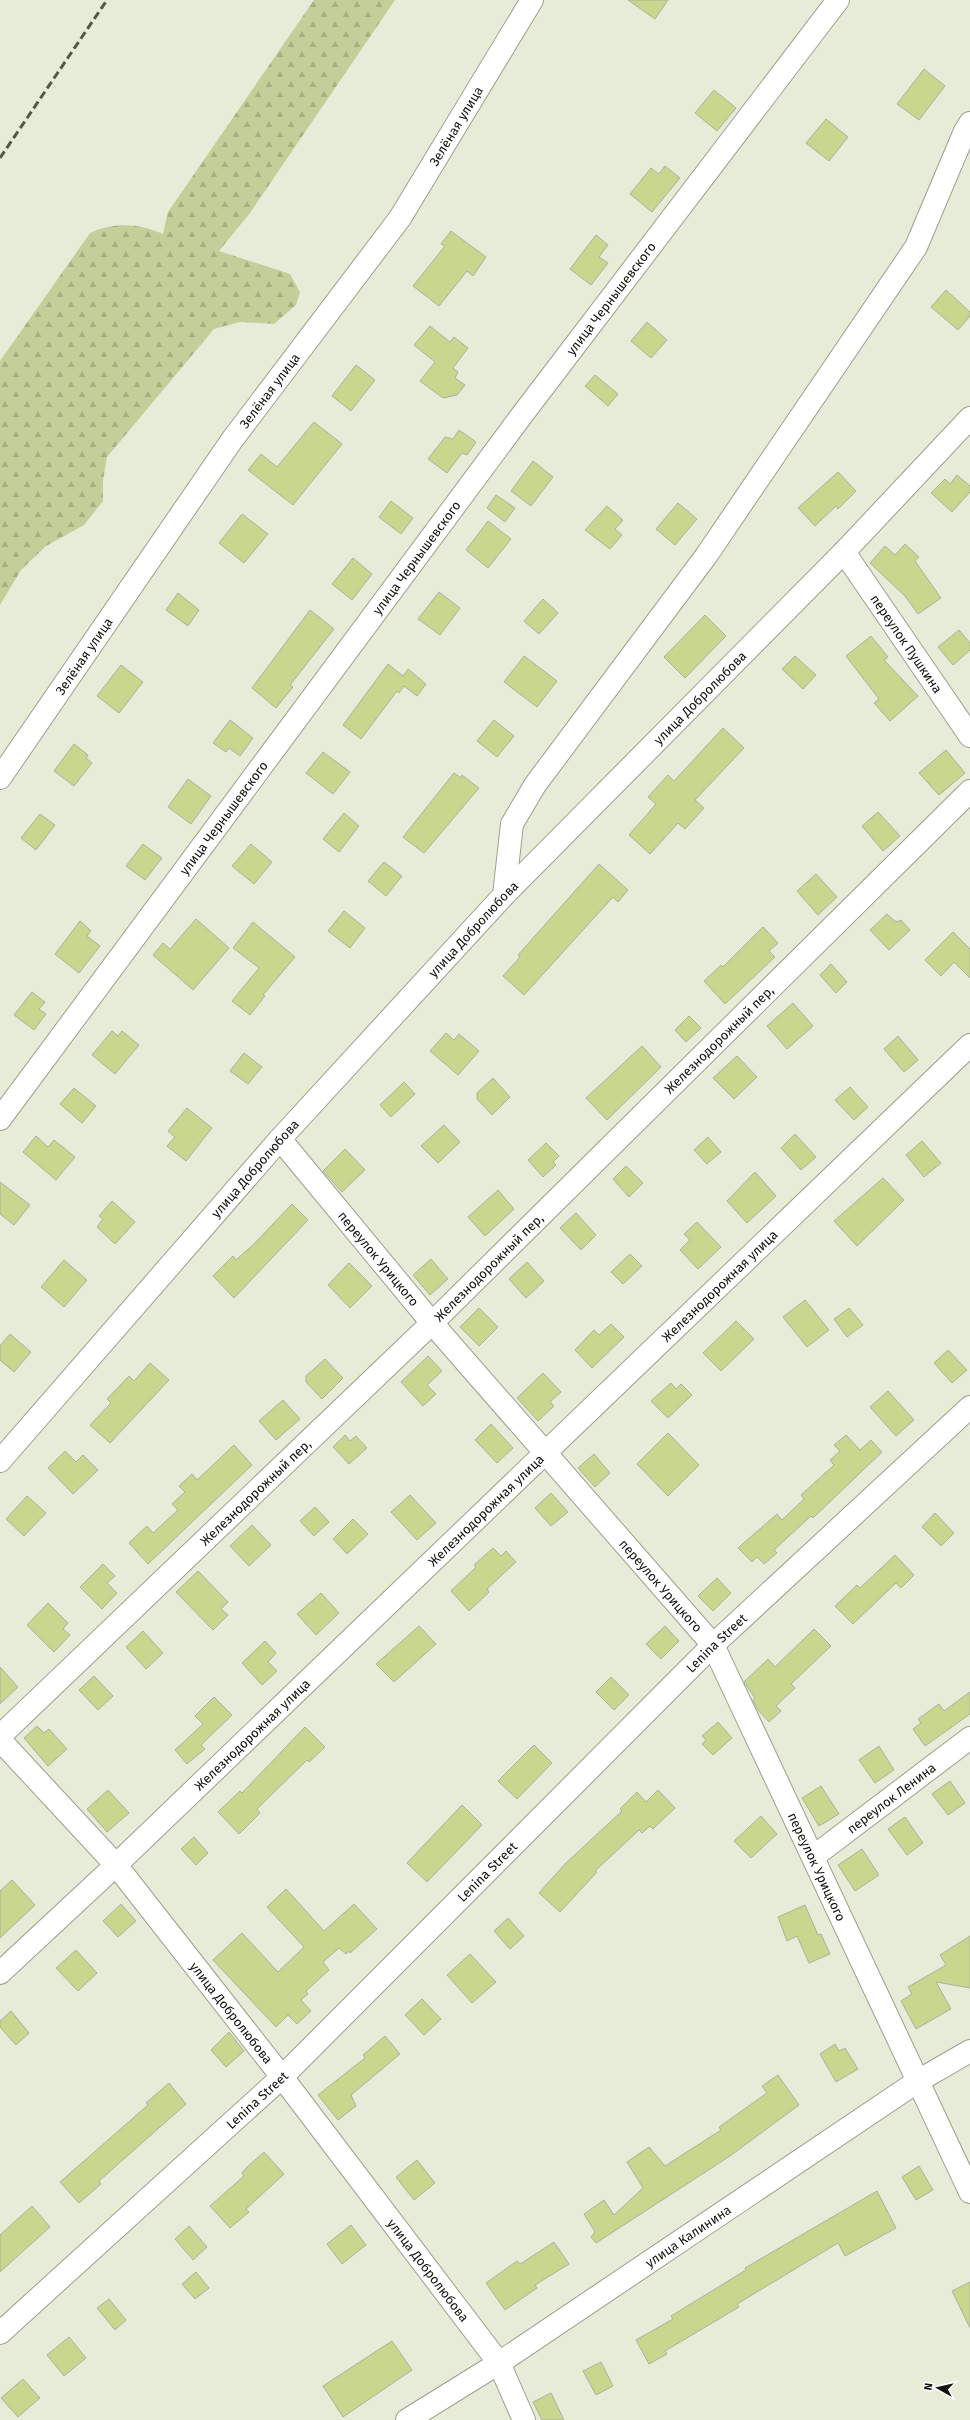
<svg xmlns="http://www.w3.org/2000/svg" width="970" height="2420" viewBox="0 0 970 2420" font-family="'Fira Sans',sans-serif">
<style>
.forest{fill:url(#forest-firs)}
.building{fill:#c7d78d;stroke:#acb19e}
.lines{fill:none;stroke-linecap:round;stroke-linejoin:round}
.minor-casing{stroke:#9ba08d;stroke-width:24}
.minor{stroke:#fff;stroke-width:22}
.rail{stroke:#54574c;stroke-width:3;stroke-dasharray:8 4;stroke-linecap:butt}
.labels{text-anchor:middle;dominant-baseline:central;stroke-width:3.5;stroke-linejoin:round;paint-order:stroke}
.street-label{font-size:13px;fill:#11130c;stroke:#fff}
</style>
<defs>
<pattern id="forest-firs" width="22" height="20" patternUnits="userSpaceOnUse"><rect width="22" height="20" fill="#c2cf99"/><path d="M5 1l3.5 6h-7zM16 11l3.5 6h-7z" fill="#a6b183"/></pattern>
</defs>
<rect width="100%" height="100%" fill="#e7ecd8"/>
<path class="forest" d="M 314,0 L 395,0 L 250,213 L 219,251 L 290,274 L 300,292 L 296,305 L 274,324 L 240,322 L 214,329 L 107,457 L 103,480 L 103,501 L 84,525 L 46,546 L 21,570 L 0,605 L 0,361 L 90,233 C 114,222 139,223 163,234 L 168,212 Z"/>
<g class="building">
<polygon points="628,0 668,0 655,19"/>
<polygon points="924,69 945,86 919,120 897,104"/>
<polygon points="714,90 736,108 717,131 695,113"/>
<polygon points="826,119 848,137 829,161 806,143"/>
<polygon points="665,166 680,178 652,212 630,194 651,168 659,174"/>
<polygon points="451,231 486,257 473,276 467,271 439,306 413,286 445,246 441,244"/>
<polygon points="596,235 608,245 599,257 608,263 591,285 570,269"/>
<polygon points="946,290 970,312 970,316 958,330 931,307"/>
<polygon points="647,322 667,340 651,358 631,341"/>
<polygon points="430,326 450,342 454,337 468,348 453,368 458,372 455,378 465,385 457,395 443,398 420,381 435,362 414,345"/>
<polygon points="356,365 375,380 351,411 332,396"/>
<polygon points="595,375 618,394 608,406 585,386"/>
<polygon points="314,422 342,444 293,505 248,470 261,454 277,467"/>
<polygon points="459,430 476,442 467,455 462,453 447,473 428,459 445,437 453,439"/>
<polygon points="533,461 553,477 531,506 511,491"/>
<polygon points="838,472 856,491 838,509 836,506 815,526 798,508"/>
<polygon points="957,475 970,486 970,492 952,512 931,493 945,479 950,484"/>
<polygon points="496,495 515,508 505,522 487,508"/>
<polygon points="391,501 413,518 401,534 379,517"/>
<polygon points="678,503 697,519 675,545 656,529"/>
<polygon points="607,506 623,520 615,529 622,535 610,549 585,530"/>
<polygon points="242,514 268,534 244,563 219,543"/>
<polygon points="488,521 511,539 488,568 466,550"/>
<polygon points="905,544 919,557 915,561 941,598 918,614 905,596 870,563 885,546 895,555"/>
<polygon points="353,558 372,574 352,600 332,584"/>
<polygon points="439,592 460,608 440,635 418,619"/>
<polygon points="178,593 199,610 188,626 166,610"/>
<polygon points="543,599 558,613 539,634 524,621"/>
<polygon points="310,610 334,629 290,685 293,687 276,708 252,688"/>
<polygon points="705,615 726,636 685,678 664,657"/>
<polygon points="959,630 970,643 970,650 953,665 938,647"/>
<polygon points="871,636 888,657 884,660 918,696 890,721 874,703 879,699 846,656"/>
<polygon points="524,656 557,681 537,707 504,682"/>
<polygon points="795,656 816,675 803,689 782,669"/>
<polygon points="388,664 403,676 408,669 426,684 417,696 404,686 399,693 397,691 361,739 343,725"/>
<polygon points="121,665 143,682 119,713 97,696"/>
<polygon points="230,720 253,738 240,756 229,748 226,752 213,743"/>
<polygon points="494,720 514,736 497,757 477,741"/>
<polygon points="723,728 744,748 695,800 704,808 685,829 678,823 650,854 629,835 656,804 648,797 668,775 674,781"/>
<polygon points="74,744 88,755 86,758 92,763 74,786 54,771"/>
<polygon points="946,750 965,773 939,795 919,773"/>
<polygon points="323,752 350,772 333,794 306,773"/>
<polygon points="454,773 461,778 462,775 479,788 424,853 403,837"/>
<polygon points="188,779 211,796 191,824 168,807"/>
<polygon points="878,812 900,836 883,851 862,826"/>
<polygon points="344,813 359,826 339,852 323,839"/>
<polygon points="40,814 55,825 36,850 21,838"/>
<polygon points="143,844 162,858 145,880 126,866"/>
<polygon points="251,844 272,862 254,884 232,866"/>
<polygon points="384,862 402,876 386,896 368,881"/>
<polygon points="599,864 628,890 618,902 613,897 524,995 503,976 520,957 518,955"/>
<polygon points="816,874 837,897 818,915 797,891"/>
<polygon points="344,911 365,928 350,948 328,931"/>
<polygon points="887,914 896,922 901,920 910,930 889,950 870,930"/>
<polygon points="196,919 229,948 193,990 153,955 163,943 170,949"/>
<polygon points="80,921 91,931 87,936 100,946 79,973 55,954"/>
<polygon points="253,922 295,957 263,995 265,996 250,1015 232,1001 259,968 233,948"/>
<polygon points="763,927 778,943 769,951 775,957 725,1004 704,981 721,965 723,967"/>
<polygon points="953,932 970,949 970,978 954,962 941,976 925,960"/>
<polygon points="831,964 847,982 836,993 820,975"/>
<polygon points="32,992 45,1002 39,1009 46,1014 34,1030 14,1015"/>
<polygon points="793,1003 813,1026 787,1049 767,1026"/>
<polygon points="689,1016 701,1028 686,1042 675,1030"/>
<polygon points="112,1031 118,1036 122,1031 139,1045 115,1074 92,1055"/>
<polygon points="446,1033 454,1040 459,1034 479,1051 458,1075 430,1051"/>
<polygon points="898,1036 918,1060 904,1072 884,1049"/>
<polygon points="642,1046 661,1067 607,1120 586,1098"/>
<polygon points="244,1053 262,1067 248,1084 230,1071"/>
<polygon points="737,1056 757,1077 734,1099 713,1078"/>
<polygon points="493,1078 510,1097 492,1115 477,1099 477,1093"/>
<polygon points="404,1082 415,1094 391,1117 380,1105"/>
<polygon points="850,1087 868,1107 854,1120 835,1100"/>
<polygon points="74,1088 96,1106 82,1123 60,1104"/>
<polygon points="187,1108 212,1128 186,1161 167,1146 175,1137 168,1131"/>
<polygon points="444,1125 460,1142 438,1163 421,1146"/>
<polygon points="795,1134 816,1157 801,1170 781,1148"/>
<polygon points="36,1136 48,1147 54,1140 75,1157 56,1180 23,1152"/>
<polygon points="708,1137 721,1152 707,1164 694,1150"/>
<polygon points="922,1141 941,1163 924,1177 906,1155"/>
<polygon points="546,1143 559,1156 553,1162 556,1165 543,1177 528,1160"/>
<polygon points="345,1149 365,1170 342,1192 323,1171"/>
<polygon points="626,1166 643,1183 629,1197 613,1179"/>
<polygon points="755,1172 776,1196 747,1223 727,1201"/>
<polygon points="883,1178 904,1200 857,1246 834,1221"/>
<polygon points="0,1182 30,1205 14,1225 0,1214"/>
<polygon points="498,1190 514,1209 485,1236 468,1217"/>
<polygon points="112,1201 135,1222 115,1244 97,1227 103,1219 99,1216"/>
<polygon points="292,1204 308,1220 234,1298 213,1276 233,1256 236,1260 254,1244"/>
<polygon points="576,1213 596,1235 581,1250 560,1228"/>
<polygon points="697,1222 721,1247 698,1269 680,1250 690,1240 684,1234"/>
<polygon points="630,1254 642,1266 623,1284 611,1272"/>
<polygon points="431,1259 448,1279 430,1295 413,1275"/>
<polygon points="64,1260 87,1280 64,1307 41,1287"/>
<polygon points="527,1262 544,1281 526,1298 509,1279"/>
<polygon points="349,1263 372,1286 350,1308 328,1285"/>
<polygon points="805,1300 829,1330 807,1347 783,1317"/>
<polygon points="479,1308 498,1327 479,1346 460,1327"/>
<polygon points="849,1308 863,1325 847,1337 834,1319"/>
<polygon points="736,1321 754,1339 721,1371 703,1353"/>
<polygon points="611,1324 624,1337 592,1368 575,1350 594,1330 599,1335"/>
<polygon points="10,1334 31,1352 14,1372 0,1360 0,1346"/>
<polygon points="948,1350 967,1370 952,1383 934,1363"/>
<polygon points="428,1356 442,1371 427,1385 436,1394 423,1406 401,1382"/>
<polygon points="325,1359 343,1378 322,1399 306,1382 306,1376"/>
<polygon points="150,1363 169,1380 110,1443 90,1425 111,1403 107,1399 129,1376 134,1381"/>
<polygon points="543,1373 561,1392 550,1402 554,1406 538,1421 517,1398"/>
<polygon points="671,1383 676,1389 681,1384 692,1395 668,1418 651,1401"/>
<polygon points="888,1391 914,1420 896,1436 870,1407"/>
<polygon points="283,1400 300,1419 276,1440 259,1421"/>
<polygon points="491,1424 513,1448 497,1463 475,1440"/>
<polygon points="668,1433 699,1465 668,1496 637,1464"/>
<polygon points="345,1435 350,1441 356,1436 367,1448 349,1464 333,1447"/>
<polygon points="846,1435 860,1450 871,1440 882,1452 813,1518 811,1516 774,1550 777,1553 764,1564 757,1557 752,1562 738,1548 777,1514 782,1520 804,1499 801,1495 834,1465 830,1460 840,1451 834,1445"/>
<polygon points="234,1445 252,1465 148,1564 129,1543 147,1526 153,1533 178,1510 172,1504 185,1492 179,1486 192,1474 197,1480"/>
<polygon points="65,1451 76,1462 83,1455 98,1470 73,1494 48,1468"/>
<polygon points="594,1454 610,1473 595,1487 578,1468"/>
<polygon points="551,1493 568,1512 551,1526 535,1508"/>
<polygon points="410,1495 436,1523 417,1540 391,1512"/>
<polygon points="27,1496 46,1513 24,1536 6,1519"/>
<polygon points="315,1507 329,1522 314,1536 300,1521"/>
<polygon points="935,1513 954,1533 941,1546 922,1527"/>
<polygon points="353,1519 368,1534 347,1554 333,1539"/>
<polygon points="252,1525 271,1545 249,1566 230,1546"/>
<polygon points="493,1548 501,1556 506,1551 516,1562 487,1589 489,1592 469,1611 451,1591 476,1567 474,1565"/>
<polygon points="895,1555 914,1575 901,1588 896,1583 853,1624 835,1606 857,1585 860,1588"/>
<polygon points="103,1564 115,1576 107,1583 117,1593 102,1609 80,1587"/>
<polygon points="198,1571 228,1602 221,1609 228,1615 213,1630 176,1592"/>
<polygon points="717,1578 731,1593 713,1611 698,1596"/>
<polygon points="321,1593 339,1613 316,1635 297,1614"/>
<polygon points="48,1603 68,1623 63,1629 70,1635 54,1652 27,1625"/>
<polygon points="419,1626 436,1644 394,1682 376,1664"/>
<polygon points="665,1626 679,1641 661,1659 646,1644"/>
<polygon points="814,1629 831,1646 791,1684 795,1688 776,1706 781,1711 769,1722 758,1710 753,1700 755,1698 744,1682 768,1659 775,1667"/>
<polygon points="143,1631 163,1653 146,1669 126,1647"/>
<polygon points="265,1641 276,1653 268,1662 277,1671 262,1685 242,1663"/>
<polygon points="0,1667 18,1687 0,1704"/>
<polygon points="94,1676 113,1696 98,1710 79,1690"/>
<polygon points="611,1677 629,1695 614,1710 596,1692"/>
<polygon points="970,1692 970,1714 925,1746 913,1729 921,1723 918,1719 939,1704 944,1711"/>
<polygon points="214,1697 232,1715 201,1745 205,1749 187,1764 175,1750 203,1724 195,1716"/>
<polygon points="718,1722 732,1738 713,1755 702,1744 706,1740 702,1736"/>
<polygon points="37,1726 44,1733 49,1729 67,1749 48,1766 24,1738"/>
<polygon points="305,1727 325,1747 309,1762 307,1760 257,1809 260,1813 239,1834 218,1812 240,1791 242,1793"/>
<polygon points="534,1745 552,1763 517,1799 498,1781"/>
<polygon points="879,1746 894,1770 875,1783 859,1760"/>
<polygon points="950,1781 965,1803 948,1815 932,1794"/>
<polygon points="821,1786 839,1814 819,1826 802,1798"/>
<polygon points="108,1790 129,1813 107,1832 87,1809"/>
<polygon points="658,1790 675,1808 653,1829 650,1826 642,1833 639,1830 595,1871 597,1872 560,1912 539,1893 565,1864 622,1811 620,1809 637,1792 646,1802"/>
<polygon points="462,1805 482,1825 427,1882 407,1863"/>
<polygon points="761,1816 777,1834 751,1858 734,1841"/>
<polygon points="905,1817 923,1843 907,1855 888,1829"/>
<polygon points="194,1837 208,1853 196,1865 181,1849"/>
<polygon points="862,1849 879,1875 855,1891 838,1865"/>
<polygon points="12,1880 35,1905 0,1938 0,1891"/>
<polygon points="286,1889 324,1931 354,1904 377,1929 350,1953 349,1951 346,1954 339,1948 323,1962 329,1970 306,1991 308,1994 301,2000 311,2011 297,2024 288,2015 276,2027 213,1960 242,1933 278,1972 304,1947 267,1907"/>
<polygon points="121,1904 136,1921 118,1937 103,1921"/>
<polygon points="805,1905 818,1935 821,1934 830,1954 809,1963 797,1936 787,1941 778,1917"/>
<polygon points="508,1918 524,1936 510,1949 494,1931"/>
<polygon points="970,1936 970,1988 936,1982 951,2009 916,2029 901,2001 912,1994 908,1987 946,1965 940,1955"/>
<polygon points="76,1950 97,1973 78,1991 56,1968"/>
<polygon points="470,1954 496,1982 472,2003 447,1975"/>
<polygon points="422,1999 441,2019 424,2035 405,2015"/>
<polygon points="11,2011 29,2033 16,2045 0,2027 0,2021"/>
<polygon points="229,2032 244,2051 226,2067 211,2050"/>
<polygon points="385,2036 400,2054 351,2095 356,2106 338,2120 318,2095 365,2058 363,2055"/>
<polygon points="835,2044 839,2051 845,2048 858,2069 836,2082 820,2054"/>
<polygon points="778,2075 799,2105 730,2156 596,2243 591,2237 595,2232 584,2214 604,2200 614,2215 643,2188 627,2162 649,2147 665,2166 721,2130 719,2127 767,2093 762,2086"/>
<polygon points="169,2083 186,2104 99,2181 101,2184 79,2203 60,2182 148,2105 146,2103"/>
<polygon points="264,2152 284,2174 246,2209 249,2212 230,2228 210,2206 244,2176 242,2173 246,2168"/>
<polygon points="417,2160 435,2183 414,2200 396,2177"/>
<polygon points="919,2166 933,2190 916,2200 902,2177"/>
<polygon points="877,2191 896,2228 845,2256 838,2243 737,2304 739,2307 665,2351 667,2354 649,2364 636,2340 673,2319 671,2316 746,2270 745,2268"/>
<polygon points="32,2206 50,2227 0,2272 0,2235"/>
<polygon points="351,2225 366,2245 342,2264 327,2244"/>
<polygon points="189,2226 207,2247 193,2260 175,2239"/>
<polygon points="554,2242 569,2264 535,2285 537,2288 505,2310 486,2283 517,2261 520,2264"/>
<polygon points="196,2272 209,2288 195,2299 182,2284"/>
<polygon points="970,2282 970,2328 952,2291"/>
<polygon points="109,2299 126,2320 115,2330 97,2308"/>
<polygon points="69,2337 86,2358 64,2376 47,2355"/>
<polygon points="392,2341 412,2370 343,2417 323,2386"/>
<polygon points="601,2362 613,2386 596,2395 583,2371"/>
<polygon points="23,2379 40,2398 18,2417 1,2398"/>
<polygon points="551,2393 564,2420 542,2420 533,2402"/>
</g>
<g class="lines">
<defs>
<g id="minor">
<path id="s1" d="M 844,552 L 970,736"/>
<path id="s2" d="M 0,778 L 232,440 L 400,218 L 532,0"/>
<polyline points="504,895 512,824 535,785 706,556 916,247 965,131 970,123"/>
<path id="s3" d="M 0,1119 L 522,415 L 838,0"/>
<path id="s4" d="M 280,1139 L 432,1323 L 713,1645 L 970,2192"/>
<path id="s5" d="M 0,1461 L 280,1139 L 504,895 L 844,552 L 970,418"/>
<path id="s6" d="M 0,1736 L 432,1323 L 970,791"/>
<path id="s7" d="M 0,1740 L 116,1865 L 282,2077 L 499,2363 L 524,2420"/>
<path id="s8" d="M 813,1857 L 970,1738"/>
<path id="s9" d="M 0,1973 L 116,1865 L 970,1045"/>
<path id="s10" d="M 0,2333 L 282,2077 L 713,1645 L 970,1407"/>
<path id="s11" d="M 407,2420 L 499,2363 L 918,2081 L 970,2051"/>
</g>
</defs>
<use href="#minor" class="minor-casing"/>
<use href="#minor" class="minor"/>
<polyline class="rail" points="0,158 107,0"/>
</g>
<g class="labels">
<g class="street-label">
<text stroke="none"><textPath href="#s2" startOffset="796">Зелёная улица</textPath></text>
<text stroke="none"><textPath href="#s3" startOffset="1023">улица Чернышевского</textPath></text>
<text stroke="none"><textPath href="#s2" startOffset="472">Зелёная улица</textPath></text>
<text stroke="none"><textPath href="#s3" startOffset="699">улица Чернышевского</textPath></text>
<text stroke="none"><textPath href="#s1" startOffset="111">переулок Пушкина</textPath></text>
<text stroke="none"><textPath href="#s2" startOffset="148">Зелёная улица</textPath></text>
<text stroke="none"><textPath href="#s5" startOffset="1036">улица Добролюбова</textPath></text>
<text stroke="none"><textPath href="#s3" startOffset="375">улица Чернышевского</textPath></text>
<text stroke="none"><textPath href="#s5" startOffset="712">улица Добролюбова</textPath></text>
<text stroke="none"><textPath href="#s6" startOffset="1001">Железнодорожный пер,</textPath></text>
<text stroke="none"><textPath href="#s5" startOffset="388">улица Добролюбова</textPath></text>
<text stroke="none"><textPath href="#s4" startOffset="155">переулок Урицкого</textPath></text>
<text stroke="none"><textPath href="#s6" startOffset="677">Железнодорожный пер,</textPath></text>
<text stroke="none"><textPath href="#s9" startOffset="995">Железнодорожная улица</textPath></text>
<text stroke="none"><textPath href="#s6" startOffset="353">Железнодорожный пер,</textPath></text>
<text stroke="none"><textPath href="#s9" startOffset="671">Железнодорожная улица</textPath></text>
<text stroke="none"><textPath href="#s4" startOffset="587">переулок Урицкого</textPath></text>
<text stroke="none"><textPath href="#s10" startOffset="995">Lenina Street</textPath></text>
<text stroke="none"><textPath href="#s9" startOffset="347">Железнодорожная улица</textPath></text>
<text stroke="none"><textPath href="#s8" startOffset="98">переулок Ленина</textPath></text>
<text stroke="none"><textPath href="#s4" startOffset="911">переулок Урицкого</textPath></text>
<text stroke="none"><textPath href="#s10" startOffset="671">Lenina Street</textPath></text>
<text stroke="none"><textPath href="#s7" startOffset="358">улица Добролюбова</textPath></text>
<text stroke="none"><textPath href="#s10" startOffset="347">Lenina Street</textPath></text>
<text stroke="none"><textPath href="#s11" startOffset="336">улица Калинина</textPath></text>
<text stroke="none"><textPath href="#s7" startOffset="682">улица Добролюбова</textPath></text>
</g>
</g>
<g transform="translate(938 2388) rotate(278)" stroke="#ffffff" stroke-width="3" paint-order="stroke">
<path d="M0-3L7 15L0 10L-7 15Z" fill="#11130c"/>
<text y="-6" font-size="11" font-weight="bold" text-anchor="middle" fill="#11130c">N</text>
</g>
</svg>
